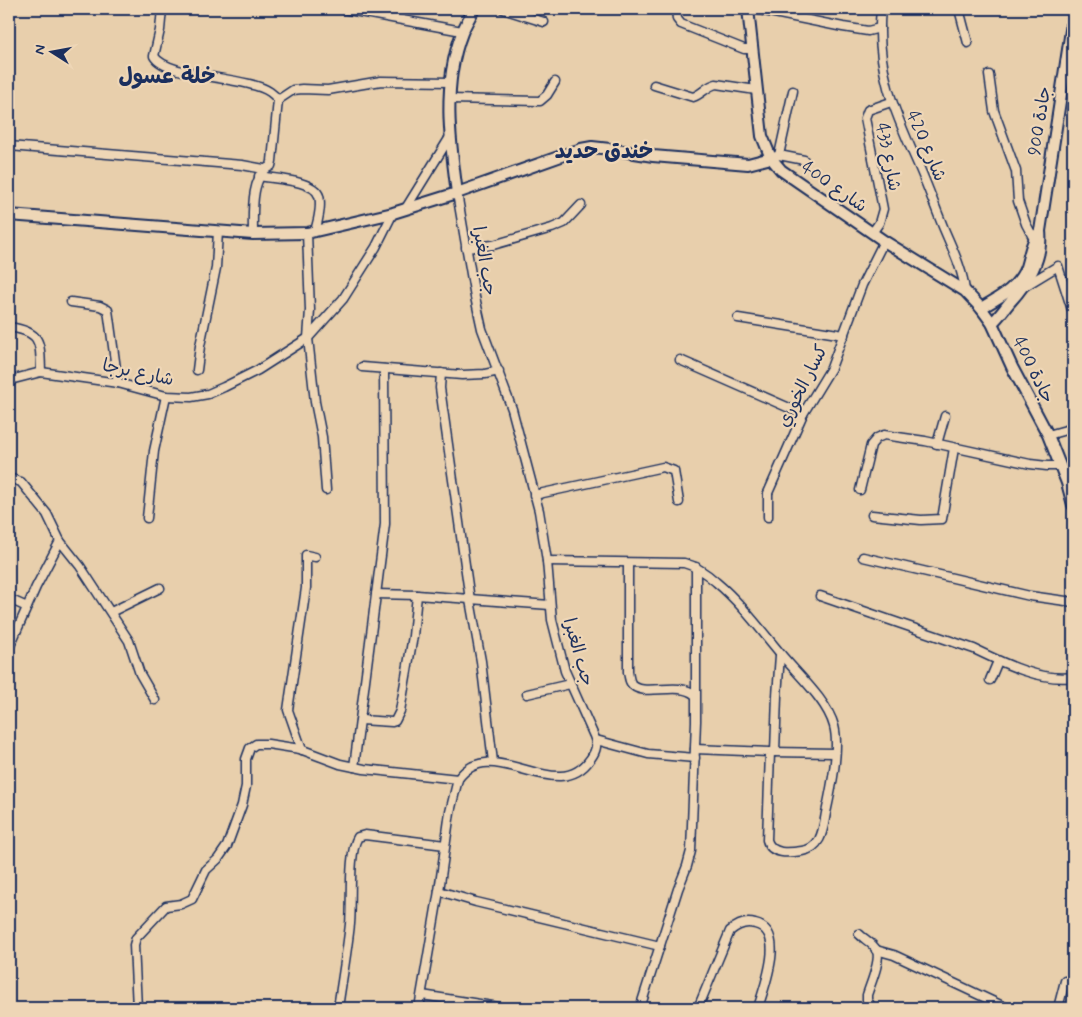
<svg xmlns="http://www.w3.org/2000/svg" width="1082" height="1017" viewBox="0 0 1082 1017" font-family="Mynerve,'Playpen Sans Arabic',sans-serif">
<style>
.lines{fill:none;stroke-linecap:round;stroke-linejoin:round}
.minor-casing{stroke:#1b2f5e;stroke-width:11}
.secondary-casing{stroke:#1b2f5e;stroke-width:14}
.minor{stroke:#eed6b6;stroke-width:8}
.secondary{stroke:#eed6b6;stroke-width:10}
.labels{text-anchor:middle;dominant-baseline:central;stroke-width:4.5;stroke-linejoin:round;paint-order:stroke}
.street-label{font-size:18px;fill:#1b2f5e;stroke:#eed6b6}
.district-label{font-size:22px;font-weight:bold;fill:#1b2f5e;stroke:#eed6b6}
</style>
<rect width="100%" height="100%" fill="#e8cfac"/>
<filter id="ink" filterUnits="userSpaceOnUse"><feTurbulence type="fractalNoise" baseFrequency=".02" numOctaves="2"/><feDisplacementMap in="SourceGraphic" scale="10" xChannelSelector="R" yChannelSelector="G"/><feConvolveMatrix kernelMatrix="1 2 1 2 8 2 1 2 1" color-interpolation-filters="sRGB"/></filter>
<g filter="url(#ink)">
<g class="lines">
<defs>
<g id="minor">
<path d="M 162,9 L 160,30 L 154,56 C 166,78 247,76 270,92 C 273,94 276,97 278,100 L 293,90 L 302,89 L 328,90 L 381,81 L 451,82"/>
<polyline points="343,9 462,31"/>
<polyline points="503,9 544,22"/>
<polyline points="676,9 677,19 681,24 744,49 753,49"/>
<polyline points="754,9 843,27 868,31 880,28"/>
<path d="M 881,9 C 875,67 894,111 917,162 C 927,184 935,207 944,229 C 952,248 963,270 965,291"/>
<polyline points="959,9 968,43"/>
<polyline points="989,75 994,111 1016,171 1018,201 1026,224 1034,239 1037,239"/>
<path d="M 654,85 L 693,97 C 702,94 707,86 716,84 L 756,90"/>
<polyline points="450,99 540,101 547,95 555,82"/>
<polyline points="9,146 242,165 264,169"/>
<polyline points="779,155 804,160"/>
<polyline points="771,158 779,155 793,91"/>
<path d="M 259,176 C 274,179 314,180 319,196 C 322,207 318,221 315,231"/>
<polyline points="406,208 450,137"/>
<polyline points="307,233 310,310 308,338 315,402 322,437 326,490"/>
<polyline points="872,233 879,223 883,209 865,118 868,110 891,102"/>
<path d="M 253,234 C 253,214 250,175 271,166 L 272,161 L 278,100"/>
<polyline points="466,248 493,245 552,228 564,223 581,205"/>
<polyline points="1025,286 1058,266 1073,313"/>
<polyline points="71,302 100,306 108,310 118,383"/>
<polyline points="738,318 844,335"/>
<path d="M 9,327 C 42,332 40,342 41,372"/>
<polyline points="680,360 803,414"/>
<polyline points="362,367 462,375 485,374 499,371"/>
<polyline points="197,370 200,346 216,268 218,231"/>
<polyline points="441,373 440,388 470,600 481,661 493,762"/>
<polyline points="9,383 14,379 41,372 118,383 166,396 191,397 208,394 224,387 258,370 308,338 343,299 376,247 393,213"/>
<polyline points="1048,435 1073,428"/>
<polyline points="937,444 945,416"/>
<polyline points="9,478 21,482 47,514 60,541 80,566 129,641 140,674 155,700"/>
<polyline points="860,490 871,445 877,438 884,435 925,441 1030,464 1047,466 1060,466"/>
<polyline points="534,495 663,467 674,471 679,502"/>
<polyline points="872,515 921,520 942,519 954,448"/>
<polyline points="768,517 768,493 803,414 831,368 862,285 884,241"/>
<polyline points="147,518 154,451 166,396"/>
<polyline points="863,557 1030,596 1073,602"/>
<path d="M 547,561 L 684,563 C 696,566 707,574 716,582 C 740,602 760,629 780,653 C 797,674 827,700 834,726 C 840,748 831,790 826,813 C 823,829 822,848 802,851 C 789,853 771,855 767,840 L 770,752 L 695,749"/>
<path d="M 628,563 L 628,672 C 629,676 629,680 631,683 C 641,699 678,680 695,695"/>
<polyline points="376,594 417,595 550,605"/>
<path d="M 820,596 L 974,649 C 1003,663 1041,682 1073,677"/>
<polyline points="9,599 27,607"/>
<polyline points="111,612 160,588"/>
<polyline points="9,648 36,587 60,541"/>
<polyline points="990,680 998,661"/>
<polyline points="527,694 570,684"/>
<polyline points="361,720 392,722 395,721 400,711 413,636 417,595"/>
<polyline points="596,740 648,754 695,758"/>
<polyline points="302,750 288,710 306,588 306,555 315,557"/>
<polyline points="772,752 835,753"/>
<polyline points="775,752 777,696 780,655"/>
<polyline points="354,767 385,524 384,369"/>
<polyline points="439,891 476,902 660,946"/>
<path d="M 859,934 C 864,939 874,944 877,951 C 881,961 870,985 867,995 L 867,1000 L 872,1008"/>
<polyline points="876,950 894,955 1007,1008"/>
<polyline points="422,995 505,1008"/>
<polyline points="137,1008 134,945 136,938 166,906 181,904 192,899 206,870 218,859 227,846 242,805 246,786 246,759 250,748 256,744 268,744 300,749 340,764 364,769 458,779"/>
<path d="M 338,1008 C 342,980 347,952 350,924 C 352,903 348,852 358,837 L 365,835 L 445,845"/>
<path d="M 419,1008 L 439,891 L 450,812 L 458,779 C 492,731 557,809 591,758 C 596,751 598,745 594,736 L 565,671 L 552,620 L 547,561 L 539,511 L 512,409 L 482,329 L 475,297 L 457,193"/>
<polyline points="640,1008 678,889 687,866 691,851 696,721 696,567"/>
<path d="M 698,1008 L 730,931 C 737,925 746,921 755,924 C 787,931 764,987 758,1008"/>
<polyline points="1058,1008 1065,981"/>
</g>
<g id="secondary">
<polyline points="748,9 762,136 771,158 781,170 884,241 965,291 981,308 992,323 1012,367 1048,435 1067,483 1073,505"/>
<path d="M 457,193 C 450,141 442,84 462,33 C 465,25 470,17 474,9"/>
<polyline points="9,215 253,234 307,233 393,213 457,193 581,149 592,147 610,149 653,156 748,164 771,158"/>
<path d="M 981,308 C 1000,297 1018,288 1026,267 C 1030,254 1031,242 1040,231"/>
<path d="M 992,323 C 999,317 1004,309 1010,302 C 1028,282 1043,259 1040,231 L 1073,17"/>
</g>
</defs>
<use href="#minor" class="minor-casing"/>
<use href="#secondary" class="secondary-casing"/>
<use href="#minor" class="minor"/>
<use href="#secondary" class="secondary"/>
</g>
</g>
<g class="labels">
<g class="street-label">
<text transform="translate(1040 121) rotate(-81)">جادة 900</text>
<text transform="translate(926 146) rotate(67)">شارع 420</text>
<text transform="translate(888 157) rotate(79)">شارع 433</text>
<text transform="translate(834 187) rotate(35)">شارع 400</text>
<text transform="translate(484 261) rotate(80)">جب الغبرا</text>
<text transform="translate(1033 370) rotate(64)">جادة 400</text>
<text transform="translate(138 373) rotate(12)">شارع برجا</text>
<text transform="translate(803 386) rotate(-63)">كسار الخوري</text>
<text transform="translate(578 652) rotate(74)">جب الغبرا</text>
</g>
<g class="district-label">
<text x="167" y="77">خلة عسول</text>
<text x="604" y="152">خندق حديد</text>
</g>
</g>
<rect width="1082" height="1017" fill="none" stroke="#eed6b6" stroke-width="30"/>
<rect x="15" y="15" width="1052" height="987" fill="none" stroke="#1b2f5e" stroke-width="2" filter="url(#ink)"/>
<g transform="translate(52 52) rotate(281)" stroke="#eed6b6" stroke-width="4" paint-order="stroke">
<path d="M0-4L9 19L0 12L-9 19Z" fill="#1b2f5e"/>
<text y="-8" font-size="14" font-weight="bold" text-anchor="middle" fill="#1b2f5e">N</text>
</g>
</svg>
